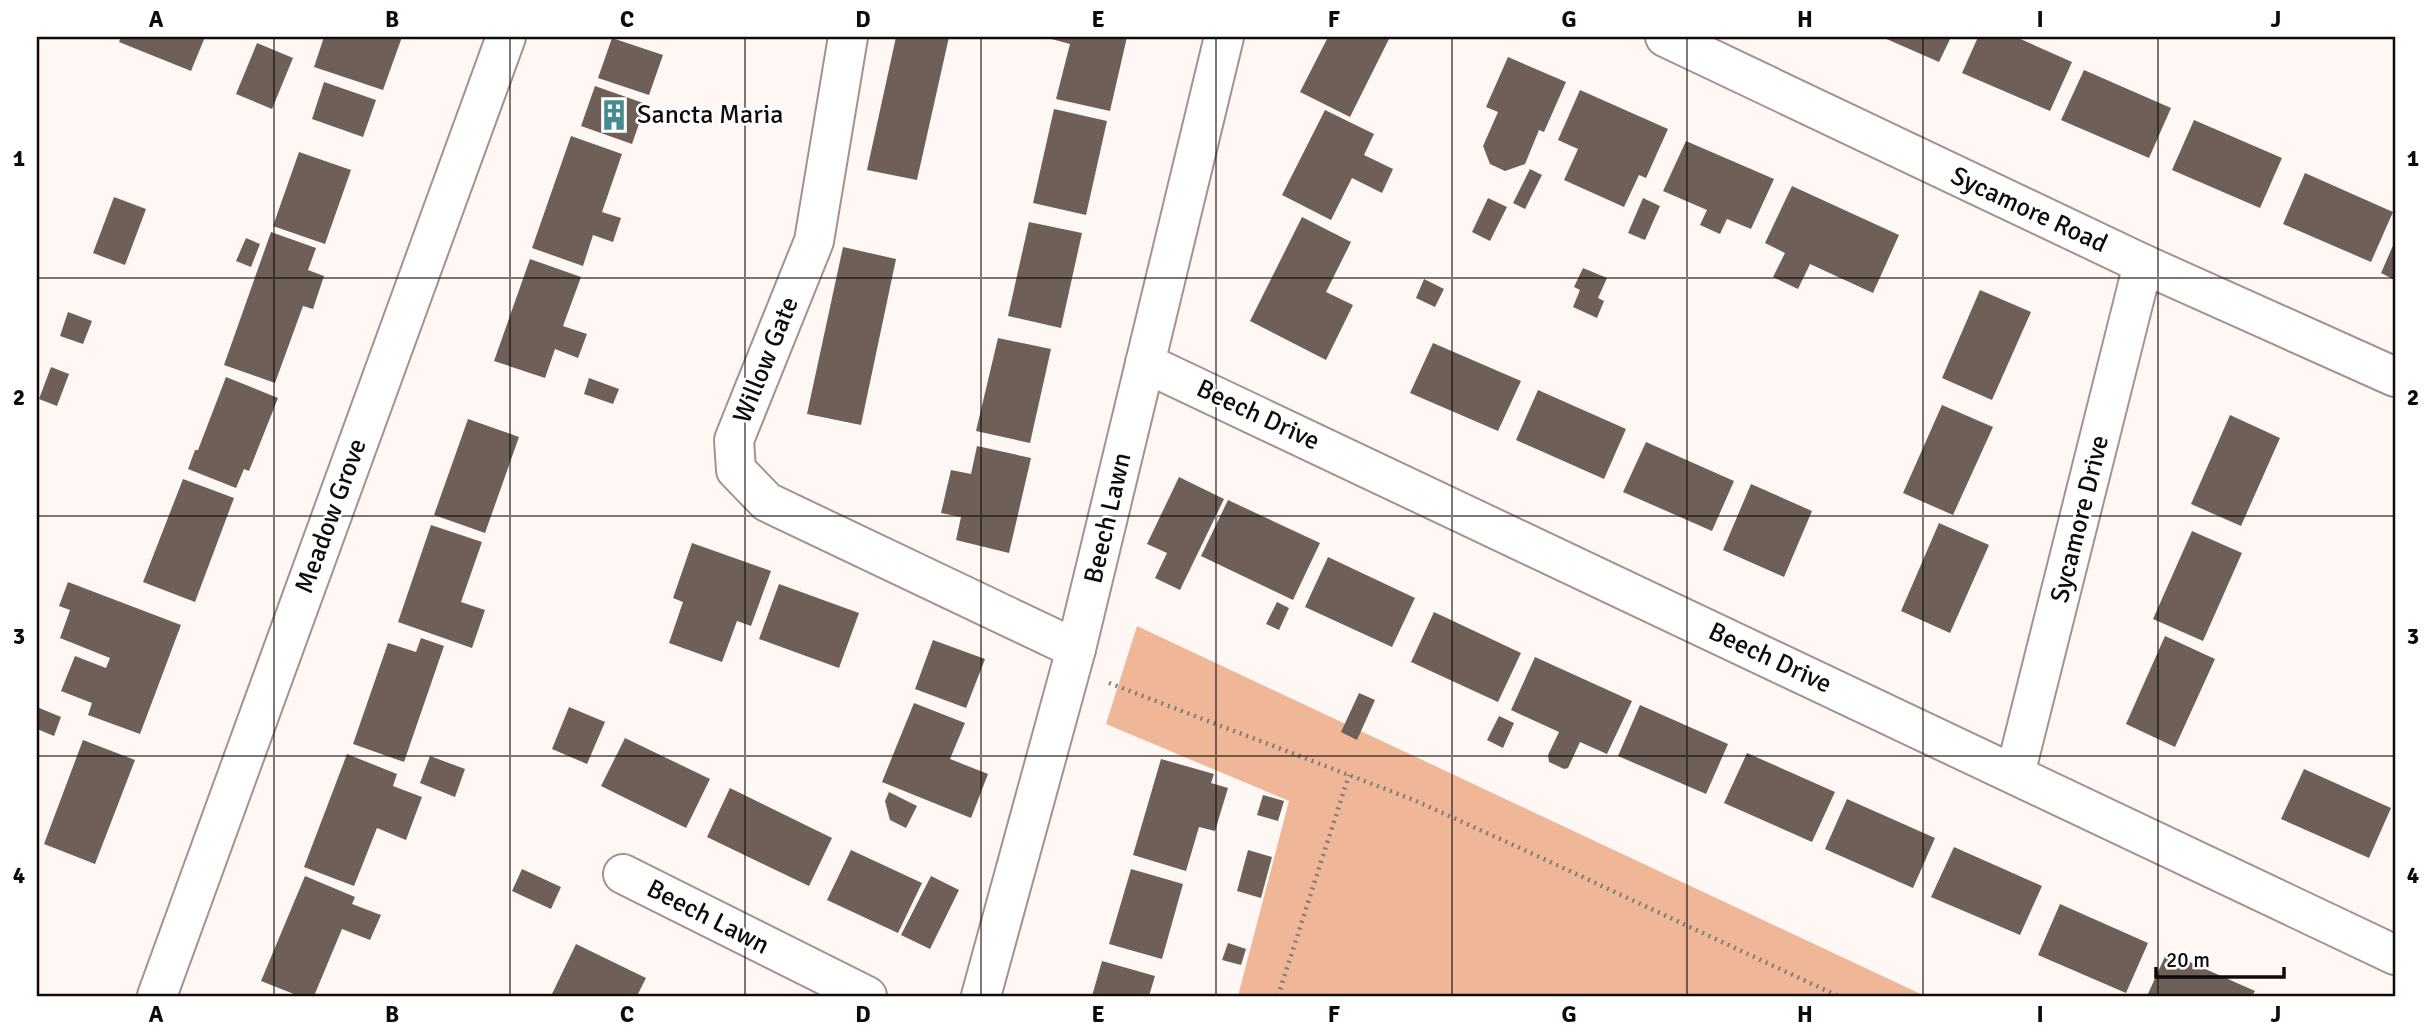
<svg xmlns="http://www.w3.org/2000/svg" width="2432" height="1033" viewBox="0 0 2432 1033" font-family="Signika,sans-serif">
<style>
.green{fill:#efb798}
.building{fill:#6e6058}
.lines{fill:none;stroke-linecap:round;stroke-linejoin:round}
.minor-casing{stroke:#a3938b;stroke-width:42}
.path{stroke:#817b78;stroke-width:4.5;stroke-dasharray:2 5;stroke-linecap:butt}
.minor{stroke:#fff;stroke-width:38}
.grid{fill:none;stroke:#100b08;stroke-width:2;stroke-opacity:0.55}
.labels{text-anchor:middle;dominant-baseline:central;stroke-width:5;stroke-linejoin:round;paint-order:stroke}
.poi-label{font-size:26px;fill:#100b08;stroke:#fff;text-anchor:start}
.street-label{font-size:26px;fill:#100b08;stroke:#fff}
.neatline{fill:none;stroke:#100b08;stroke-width:2.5}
.grid-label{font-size:23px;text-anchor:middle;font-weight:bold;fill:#100b08}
</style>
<rect width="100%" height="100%" fill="#fef7f4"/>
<polygon class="green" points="1137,626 1925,996 1238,996 1289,801 1106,724"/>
<g class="building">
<polygon points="121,37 205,37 191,71 119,42"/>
<polygon points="324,37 402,37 383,90 314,67"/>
<polygon points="896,37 949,37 917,180 867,170"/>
<polygon points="1044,37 1127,37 1110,111 1056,99 1070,44"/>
<polygon points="1328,37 1390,37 1350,117 1300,92"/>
<polygon points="1882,37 1951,37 1939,62"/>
<polygon points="1978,37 2016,37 2072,62 2050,111 1962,73"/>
<polygon points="612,38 663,55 649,95 598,78"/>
<polygon points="257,43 293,58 272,109 236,94"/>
<polygon points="1508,57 1566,82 1544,132 1539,130 1525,164 1505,171 1490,164 1483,146 1498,112 1486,107"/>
<polygon points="2084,70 2171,108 2149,158 2061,120"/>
<polygon points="324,82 376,100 363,137 312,119"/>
<polygon points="595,86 646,104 632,144 581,126"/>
<polygon points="1580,90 1668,129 1646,178 1639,175 1624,207 1564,180 1578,149 1558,140"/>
<polygon points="1054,109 1107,121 1086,215 1033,203"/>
<polygon points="1325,110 1374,134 1364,155 1393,169 1382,193 1352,178 1331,220 1282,195"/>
<polygon points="2194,120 2282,158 2260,208 2172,170"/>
<polygon points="571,136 622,154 602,212 621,218 613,242 593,235 583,266 532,248"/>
<polygon points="1686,141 1774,179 1751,229 1727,219 1720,234 1700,225 1707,210 1663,191"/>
<polygon points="299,152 351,170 325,244 273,226"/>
<polygon points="1530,169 1542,175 1525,209 1513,203"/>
<polygon points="2305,173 2393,212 2371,262 2283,224"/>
<polygon points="1792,186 1899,235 1873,293 1810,264 1798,289 1773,277 1785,253 1765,243"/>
<polygon points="114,197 146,209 125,265 93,253"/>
<polygon points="1488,198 1507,207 1490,241 1472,232"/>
<polygon points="1643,198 1660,206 1645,240 1628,233"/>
<polygon points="1302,217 1351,242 1326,292 1353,305 1326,360 1250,321"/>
<polygon points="1029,222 1082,233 1061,328 1008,316"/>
<polygon points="271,232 316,248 308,270 324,276 313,309 303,306 275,383 224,365"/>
<polygon points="246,238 260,244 251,267 236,261"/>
<polygon points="2395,241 2395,280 2381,273"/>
<polygon points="843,247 896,259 861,425 807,414"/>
<polygon points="530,259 581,277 563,326 587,334 578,358 555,349 545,378 494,361"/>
<polygon points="1583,268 1607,278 1598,298 1604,301 1597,318 1573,307 1580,290 1574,287"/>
<polygon points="1424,279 1444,289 1435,307 1416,298"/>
<polygon points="1980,290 2031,312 1992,400 1942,378"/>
<polygon points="68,312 92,321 83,344 60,336"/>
<polygon points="998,338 1051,349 1030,443 976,431"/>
<polygon points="1433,343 1521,381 1498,431 1410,393"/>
<polygon points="51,367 69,374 57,406 39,399"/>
<polygon points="226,377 278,398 249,471 244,469 236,488 188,469 195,450 198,450"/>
<polygon points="589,378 619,389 613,404 584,394"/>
<polygon points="1538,390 1626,429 1604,479 1516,440"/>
<polygon points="1942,405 1993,427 1953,515 1903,493"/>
<polygon points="2230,415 2280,438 2241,526 2191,504"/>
<polygon points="468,419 519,437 485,533 434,515"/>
<polygon points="1646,442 1734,481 1712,531 1623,492"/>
<polygon points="977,446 1031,458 1009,553 956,540 961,517 941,513 951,470 971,474"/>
<polygon points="1179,477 1224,499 1180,590 1155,578 1167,553 1147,544"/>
<polygon points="183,479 234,498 195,602 143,582"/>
<polygon points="1751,484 1812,511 1784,577 1723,550"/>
<polygon points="1228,500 1320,543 1293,600 1201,556"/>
<polygon points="1939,523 1989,545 1950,633 1901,611"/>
<polygon points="431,525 482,542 461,602 485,610 472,648 398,622"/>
<polygon points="2192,531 2242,553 2203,641 2153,619"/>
<polygon points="692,543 771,571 751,626 737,621 722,662 669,643 683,602 673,598"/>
<polygon points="1328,557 1415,598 1392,647 1305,607"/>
<polygon points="68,582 181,625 140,734 88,715 92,703 61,691 75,656 106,668 110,658 60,638 70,610 59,606"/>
<polygon points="779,584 859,613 839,668 759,639"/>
<polygon points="1277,602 1289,608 1279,630 1266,624"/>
<polygon points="1434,612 1521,653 1498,702 1411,662"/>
<polygon points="2165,636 2215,659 2175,747 2126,724"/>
<polygon points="421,638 444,646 404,762 353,744 388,643 416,652"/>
<polygon points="933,640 985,659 966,708 915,689"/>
<polygon points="1535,657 1632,701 1607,754 1580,742 1568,768 1564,769 1549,762 1548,755 1559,732 1511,710"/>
<polygon points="1359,693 1375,700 1357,740 1341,732"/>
<polygon points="914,703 965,723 950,759 988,774 971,818 882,782"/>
<polygon points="1640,705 1728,744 1706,794 1618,756"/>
<polygon points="37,707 61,717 54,736 37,729"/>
<polygon points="569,707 605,722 587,764 552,749"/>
<polygon points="1499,716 1514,723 1503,748 1487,740"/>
<polygon points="625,738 710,779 686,828 601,786"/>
<polygon points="83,740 135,760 95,864 44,844"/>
<polygon points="1747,753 1835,792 1812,842 1724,803"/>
<polygon points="347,754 397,774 393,786 422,797 406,840 377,828 354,886 304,867"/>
<polygon points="430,756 465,769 455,797 420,783"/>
<polygon points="1161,759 1214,774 1211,783 1228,788 1215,831 1199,827 1186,871 1133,855"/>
<polygon points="2304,769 2391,808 2369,858 2281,819"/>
<polygon points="730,788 832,838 809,886 707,837"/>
<polygon points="889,792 917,806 906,828 890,820 885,801"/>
<polygon points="1263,795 1284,801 1278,821 1257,815"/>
<polygon points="1847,799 1935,838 1913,888 1825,849"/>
<polygon points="1954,847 2042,886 2020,935 1931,897"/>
<polygon points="851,850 922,883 898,933 827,900"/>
<polygon points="1248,850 1272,857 1261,898 1237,891"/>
<polygon points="522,869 561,887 551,909 512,891"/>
<polygon points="1131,869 1183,884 1162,959 1109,944"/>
<polygon points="305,876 355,897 352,904 381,915 370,940 342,929 314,996 299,996 261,981"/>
<polygon points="931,876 959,890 930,949 901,935"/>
<polygon points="2060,904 2148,943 2126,993 2038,955"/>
<polygon points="1228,943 1246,949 1241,965 1222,960"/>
<polygon points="576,944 646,978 637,996 557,996 552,994"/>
<polygon points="2167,952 2255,991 2252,996 2147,996"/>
<polygon points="1102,961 1155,976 1149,996 1092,996"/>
</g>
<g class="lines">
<defs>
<g id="minor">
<polyline points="848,37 814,241 734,440 736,470 767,502 1076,649"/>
<polyline points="1665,37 2143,264 2395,377"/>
<polyline points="1145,363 2395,955"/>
<polyline points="2015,774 2143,264"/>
<polyline points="623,874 867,996"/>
<polyline points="157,996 506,37"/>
<polyline points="981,996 1076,649 1224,37"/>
</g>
</defs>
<use href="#minor" class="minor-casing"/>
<g class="path">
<polyline points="1109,683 1414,800 1544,859 1838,996"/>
<polyline points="1278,996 1349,775"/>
</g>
<use href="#minor" class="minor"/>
</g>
<path class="grid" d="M 274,37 L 274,996M 510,37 L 510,996M 745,37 L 745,996M 981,37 L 981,996M 1216,37 L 1216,996M 1452,37 L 1452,996M 1687,37 L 1687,996M 1923,37 L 1923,996M 2158,37 L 2158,996M 37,278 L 2395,278M 37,516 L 2395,516M 37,756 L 2395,756"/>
<defs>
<symbol id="building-bare" viewBox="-9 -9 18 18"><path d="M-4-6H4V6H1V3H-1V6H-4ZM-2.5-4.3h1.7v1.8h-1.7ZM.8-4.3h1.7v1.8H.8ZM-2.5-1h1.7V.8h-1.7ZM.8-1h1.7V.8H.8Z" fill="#448c8f" stroke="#fff" stroke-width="2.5" paint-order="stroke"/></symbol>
</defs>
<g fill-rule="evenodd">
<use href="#building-bare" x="592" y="93" width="44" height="44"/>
</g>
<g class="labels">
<g class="poi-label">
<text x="637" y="115">Sancta Maria</text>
</g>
<g class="street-label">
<text transform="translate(2029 210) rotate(25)">Sycamore Road</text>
<text transform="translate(766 360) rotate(-68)">Willow Gate</text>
<text transform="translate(1258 415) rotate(25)">Beech Drive</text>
<text transform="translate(331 516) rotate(-70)">Meadow Grove</text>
<text transform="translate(1108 518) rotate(-77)">Beech Lawn</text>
<text transform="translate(2080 519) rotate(-76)">Sycamore Drive</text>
<text transform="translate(1770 658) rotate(25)">Beech Drive</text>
<text transform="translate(708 917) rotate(27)">Beech Lawn</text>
</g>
</g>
<rect width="2432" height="1033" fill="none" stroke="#ffffff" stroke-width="77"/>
<path d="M2156 967v10h128v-10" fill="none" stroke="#100b08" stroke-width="3.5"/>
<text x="2166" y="967" font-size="21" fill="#100b08" stroke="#ffffff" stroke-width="5" paint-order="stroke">20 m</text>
<rect x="38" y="38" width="2356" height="957" class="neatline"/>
<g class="grid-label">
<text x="156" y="27">A</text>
<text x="392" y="27">B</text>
<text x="627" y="27">C</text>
<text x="863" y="27">D</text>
<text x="1098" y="27">E</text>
<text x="1334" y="27">F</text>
<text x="1569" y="27">G</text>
<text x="1805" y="27">H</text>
<text x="2040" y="27">I</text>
<text x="2276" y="27">J</text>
<text x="19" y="166">1</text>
<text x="2413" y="166">1</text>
<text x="19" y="405">2</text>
<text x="2413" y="405">2</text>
<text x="19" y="644">3</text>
<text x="2413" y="644">3</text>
<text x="19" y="883">4</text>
<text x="2413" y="883">4</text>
<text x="156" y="1022">A</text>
<text x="392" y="1022">B</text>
<text x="627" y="1022">C</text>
<text x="863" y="1022">D</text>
<text x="1098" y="1022">E</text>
<text x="1334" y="1022">F</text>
<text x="1569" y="1022">G</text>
<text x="1805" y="1022">H</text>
<text x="2040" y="1022">I</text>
<text x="2276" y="1022">J</text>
</g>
</svg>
